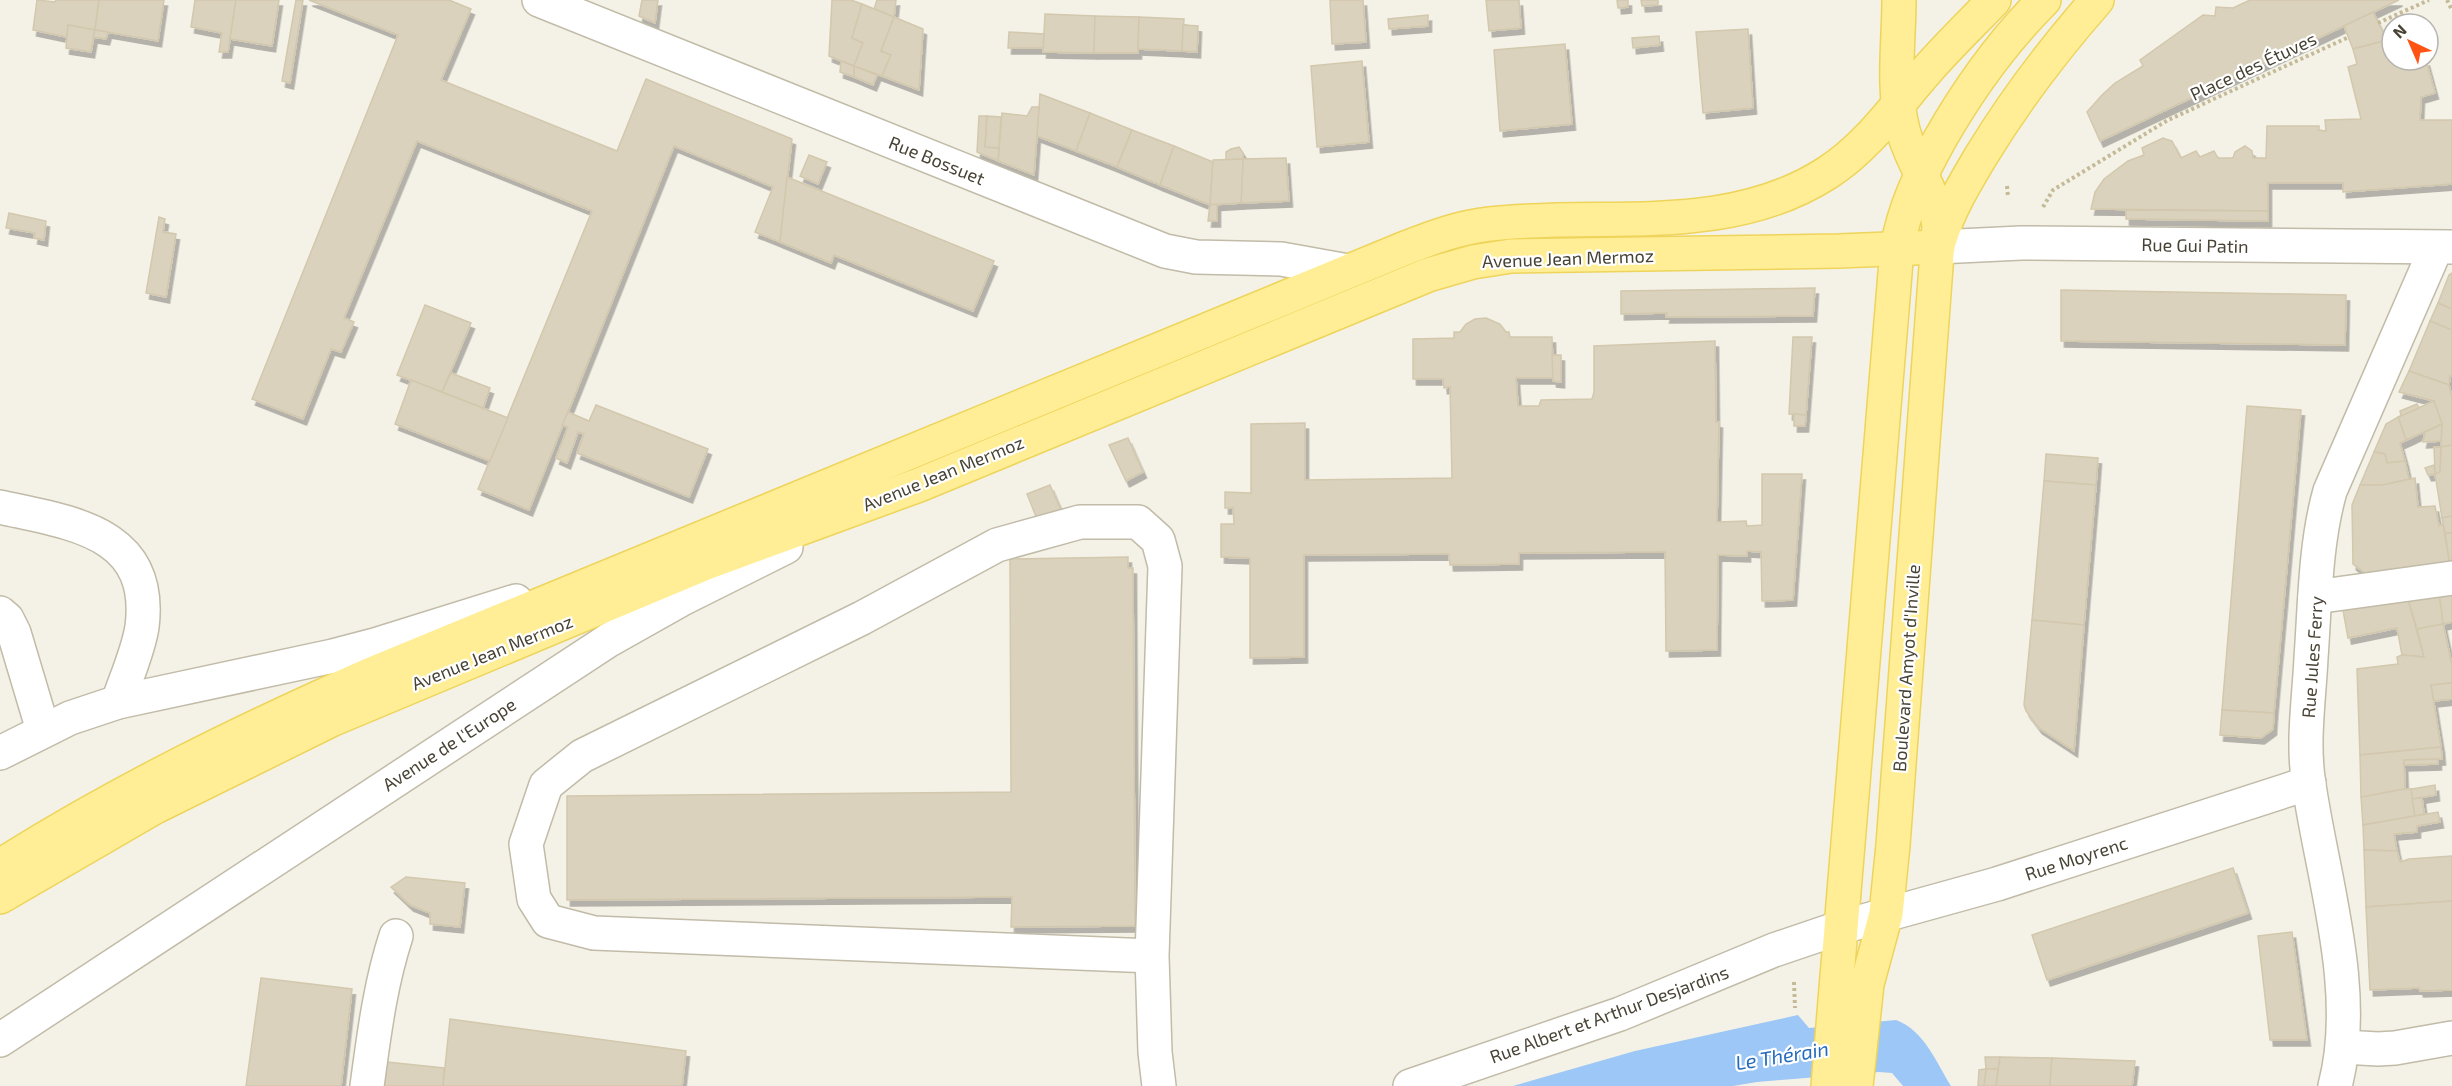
<svg xmlns="http://www.w3.org/2000/svg" width="2452" height="1086" viewBox="0 0 2452 1086" font-family="'Exo 2',sans-serif">
<style>
.water{fill:#9dc7f6}
.building{fill:#dad2bd;stroke:#d3c8ad;stroke-width:1.5;filter:url(#shadow)}
.lines{fill:none;stroke-linecap:round;stroke-linejoin:round}
.minor-casing{stroke:#c1bba8;stroke-width:36}
.major-casing{stroke:#eed45b;stroke-width:36}
.path{stroke:#c4ba98;stroke-width:4;stroke-dasharray:3 3;stroke-linecap:butt}
.minor{stroke:#fff;stroke-width:33}
.major{stroke:#ffee95;stroke-width:33}
.labels{text-anchor:middle;dominant-baseline:central;stroke-width:4.5;stroke-linejoin:round;paint-order:stroke}
.street-label{font-size:18px;fill:#484335;stroke:#fff}
.water-label{font-size:20px;font-style:italic;fill:#246abd;stroke:#fff}
</style>
<defs>
<filter id="shadow"><feDropShadow dx="3.5" dy="6" stdDeviation="0" flood-color="#0004"/></filter>
</defs>
<rect width="100%" height="100%" fill="#f4f2e6"/>
<path class="water" d="M 1798,1015 L 1809,1028 L 1896,1020 C 1924,1030 1936,1062 1951,1086 L 1903,1086 L 1892,1073 L 1879,1072 L 1757,1082 L 1733,1086 L 1513,1086 L 1635,1051 Z"/>
<g class="building">
<polygon points="37,0 55,2 56,0 99,0 95,30 68,25 67,37 33,30"/>
<polygon points="99,0 164,0 158,41 95,30"/>
<polygon points="195,0 236,0 228,52 219,52 222,33 191,27"/>
<polygon points="236,0 279,0 272,46 230,39"/>
<polygon points="296,0 303,0 290,83 282,81"/>
<polygon points="309,0 449,0 471,9 441,80 617,151 646,79 792,139 780,242 755,232 773,187 674,146 529,510 478,489 592,211 417,141 344,318 354,322 341,352 331,349 303,419 252,399 398,35"/>
<polygon points="642,0 658,0 655,23 639,16"/>
<polygon points="832,0 851,0 862,4 852,38 863,43 854,66 829,56"/>
<polygon points="877,0 896,0 894,17 874,9"/>
<polygon points="1330,0 1363,0 1366,42 1332,44"/>
<polygon points="1486,0 1519,0 1521,28 1489,31"/>
<polygon points="1617,0 1628,0 1628,7 1618,8"/>
<polygon points="1641,0 1658,0 1658,5 1642,6"/>
<polygon points="2250,0 2399,0 2100,141 2087,112 2102,95 2115,83 2143,66 2140,60 2203,15 2215,16 2216,7 2233,8"/>
<polygon points="862,4 894,17 881,51 891,55 882,76 854,66 863,43 852,38"/>
<polygon points="2373,12 2387,40 2353,49 2344,26"/>
<polygon points="1045,14 1095,16 1094,53 1043,52"/>
<polygon points="1428,15 1428,26 1389,29 1388,19"/>
<polygon points="1095,16 1139,17 1138,53 1094,53"/>
<polygon points="894,17 923,29 919,90 882,76 891,55 881,51"/>
<polygon points="1139,17 1184,19 1182,51 1138,49"/>
<polygon points="68,25 95,30 91,52 66,48"/>
<polygon points="1183,25 1198,26 1197,52 1182,51"/>
<polygon points="1748,29 1753,108 1703,113 1696,32"/>
<polygon points="95,30 108,32 106,39 93,37"/>
<polygon points="1009,32 1044,34 1043,48 1008,48"/>
<polygon points="1659,36 1660,45 1633,48 1632,38"/>
<polygon points="2392,39 2392,60 2426,60 2435,93 2421,97 2420,120 2452,120 2452,184 2343,192 2343,183 2268,183 2268,211 2091,209 2095,192 2104,179 2128,161 2144,155 2142,148 2163,138 2172,141 2181,158 2196,151 2200,157 2214,151 2218,158 2233,158 2235,152 2245,146 2252,151 2253,158 2266,158 2267,126 2319,126 2319,130 2326,131 2325,120 2361,119 2348,67 2357,64 2353,49"/>
<polygon points="1565,44 1572,124 1500,131 1494,50"/>
<polygon points="841,61 854,66 854,77 840,72"/>
<polygon points="1362,61 1369,142 1317,147 1311,66"/>
<polygon points="854,66 877,75 873,85 854,77"/>
<polygon points="1040,94 1090,113 1076,151 1037,136"/>
<polygon points="1032,107 1039,107 1034,175 998,161 1002,113 1027,116"/>
<polygon points="1090,113 1132,130 1117,167 1076,151"/>
<polygon points="979,116 987,116 985,147 999,148 998,161 977,152"/>
<polygon points="987,116 1001,117 999,148 985,147"/>
<polygon points="1132,130 1174,146 1160,185 1117,167"/>
<polygon points="1174,146 1213,162 1210,205 1160,185"/>
<polygon points="1239,147 1243,153 1243,159 1226,160 1226,152 1231,149"/>
<polygon points="809,155 827,162 818,184 800,176"/>
<polygon points="1286,158 1289,201 1241,203 1243,159"/>
<polygon points="1243,159 1241,203 1210,205 1213,160"/>
<polygon points="787,177 994,261 973,311 834,255 831,263 780,242"/>
<polygon points="1217,204 1217,221 1208,221 1210,205"/>
<polygon points="2126,210 2268,211 2268,221 2126,219"/>
<polygon points="9,213 46,221 44,240 34,238 35,233 6,228"/>
<polygon points="159,217 165,219 163,232 176,234 166,297 146,293"/>
<polygon points="2452,273 2452,309 2438,303 2449,275"/>
<polygon points="1815,288 1813,316 1666,317 1667,313 1621,314 1621,291"/>
<polygon points="2061,290 2346,295 2345,345 2061,341"/>
<polygon points="2438,303 2452,309 2452,330 2430,321"/>
<polygon points="425,305 471,323 442,392 397,375"/>
<polygon points="1486,318 1500,324 1506,332 1509,332 1510,337 1552,337 1553,378 1516,378 1518,406 1539,406 1541,400 1592,399 1594,392 1594,346 1715,341 1716,422 1719,422 1717,522 1746,521 1747,526 1762,525 1762,474 1802,474 1793,600 1762,601 1761,552 1747,551 1747,556 1718,555 1717,650 1666,651 1665,552 1519,553 1519,564 1450,565 1449,554 1304,555 1304,657 1250,658 1250,558 1221,557 1221,524 1234,524 1233,508 1225,508 1225,492 1251,493 1251,424 1305,423 1305,480 1452,478 1450,387 1444,388 1443,379 1413,379 1413,339 1454,338 1454,332 1460,332 1466,324 1475,319"/>
<polygon points="2430,321 2452,330 2452,376 2450,376 2449,385 2409,371"/>
<polygon points="1793,337 1812,337 1806,415 1789,414"/>
<polygon points="1552,355 1561,355 1561,382 1553,381"/>
<polygon points="2409,371 2449,385 2452,398 2452,445 2441,447 2442,424 2434,401 2399,392"/>
<polygon points="451,373 490,388 483,408 442,392"/>
<polygon points="411,380 508,418 490,461 395,424"/>
<polygon points="2434,401 2442,424 2406,440 2398,417"/>
<polygon points="2417,404 2419,408 2401,416 2400,411"/>
<polygon points="596,405 708,449 689,497 577,453 584,434 578,432 567,463 556,458 568,427 562,425 568,412 589,421"/>
<polygon points="2247,406 2301,410 2274,713 2222,710"/>
<polygon points="1794,414 1806,415 1805,426 1794,426"/>
<polygon points="2398,417 2406,440 2413,437 2400,443 2405,461 2387,463 2385,454 2374,452 2386,424"/>
<polygon points="2442,424 2441,441 2423,442 2425,432"/>
<polygon points="1128,438 1143,472 1126,481 1109,445"/>
<polygon points="2452,445 2452,516 2442,518 2435,474 2440,472 2441,447"/>
<polygon points="2434,447 2441,447 2440,472 2435,474"/>
<polygon points="2374,452 2385,454 2387,463 2405,461 2409,479 2383,485 2360,485"/>
<polygon points="2046,454 2098,458 2096,485 2044,481"/>
<polygon points="2434,465 2435,474 2428,475 2425,468"/>
<polygon points="2415,478 2418,507 2435,506 2439,526 2443,524 2450,565 2369,576 2353,564 2352,505 2360,485 2383,485"/>
<polygon points="2044,481 2096,485 2084,625 2032,620"/>
<polygon points="1050,485 1061,510 1037,519 1027,494"/>
<polygon points="2452,516 2452,533 2445,533 2442,518"/>
<polygon points="2445,533 2452,533 2452,565 2450,565"/>
<polygon points="1128,557 1128,568 1133,568 1135,926 1011,927 1012,897 567,900 567,796 1011,792 1010,559"/>
<polygon points="2452,591 2452,622 2443,624 2439,593"/>
<polygon points="2439,593 2443,624 2417,629 2407,596"/>
<polygon points="2407,596 2424,657 2402,655 2397,628 2348,638 2343,610"/>
<polygon points="2032,620 2084,625 2074,751 2039,728 2026,711 2024,705"/>
<polygon points="2443,624 2452,665 2452,683 2431,685 2441,747 2360,755 2357,669 2398,664 2397,657 2402,655 2424,657 2417,629"/>
<polygon points="2452,683 2452,699 2434,701 2431,685"/>
<polygon points="2222,710 2274,713 2273,729 2261,738 2220,735"/>
<polygon points="2441,747 2442,759 2404,760 2405,789 2361,797 2360,755"/>
<polygon points="2438,759 2438,764 2404,765 2404,760"/>
<polygon points="2435,785 2436,795 2412,799 2411,789"/>
<polygon points="2405,789 2411,789 2415,816 2363,825 2361,797"/>
<polygon points="2422,798 2424,814 2415,816 2412,799"/>
<polygon points="2438,812 2440,822 2417,826 2417,832 2394,834 2397,851 2364,850 2363,825"/>
<polygon points="2364,850 2397,851 2400,862 2409,859 2452,856 2452,901 2366,907"/>
<polygon points="2233,868 2248,913 2047,980 2032,935"/>
<polygon points="406,877 465,883 460,927 430,924 430,913 410,905 391,887"/>
<polygon points="2452,901 2452,990 2420,991 2419,988 2370,990 2366,907"/>
<polygon points="2292,932 2307,1040 2270,1040 2258,936"/>
<polygon points="261,978 352,989 341,1086 246,1086"/>
<polygon points="450,1019 686,1051 682,1086 443,1086"/>
<polygon points="1985,1057 2000,1057 1998,1069 1986,1069"/>
<polygon points="2000,1057 2052,1058 2050,1086 1996,1086"/>
<polygon points="2052,1058 2135,1061 2132,1086 2050,1086"/>
<polygon points="387,1062 444,1068 443,1086 384,1086"/>
<polygon points="1986,1069 1998,1069 1996,1086 1984,1086"/>
<polygon points="1986,1069 1984,1086 1978,1086 1979,1070"/>
</g>
<g class="lines">
<defs>
<g id="minor">
<polyline points="539,0 1165,251 1196,257 1281,259 1348,271"/>
<polyline points="1938,247 2021,243 2452,247"/>
<path d="M 0,507 C 71,523 154,531 142,627 C 138,652 126,678 118,702"/>
<polyline points="2315,597 2452,578"/>
<polyline points="0,613 7,619 14,633 43,730"/>
<polyline points="0,753 70,718 118,702 333,656 375,645 516,601"/>
<polyline points="1152,956 594,933 548,921 534,899 526,844 546,785 582,756 862,618 997,545 1080,522 1138,522 1158,540 1165,566 1152,956 1155,1052 1159,1086"/>
<polyline points="0,1040 609,640 680,600 786,547"/>
<polyline points="2343,1047 2378,1049 2395,1048 2452,1038"/>
<path d="M 367,1086 C 374,1035 380,985 396,936"/>
<polyline points="1410,1086 1620,1014 1774,950 1842,927 1997,884 2309,783"/>
<path d="M 2335,1086 C 2360,991 2323,880 2309,785 C 2302,743 2309,700 2311,658 C 2315,603 2315,544 2330,491 L 2436,248"/>
</g>
<g id="major">
<path d="M 1940,239 C 1949,209 1965,183 1981,156 C 2015,100 2054,49 2097,0"/>
<path d="M 0,866 C 117,792 242,731 369,675 L 1403,249 C 1431,238 1460,227 1490,224 C 1603,211 1726,238 1827,173 C 1868,147 1897,104 1928,69 C 1949,45 1972,23 1994,0"/>
<polyline points="0,897 155,807 331,720 706,563 919,485 1428,275 1473,262 1511,256 1839,251 1938,247"/>
<path d="M 1828,1086 L 1897,249 C 1904,208 1920,175 1940,139 C 1969,88 2002,42 2044,0"/>
<path d="M 1856,1086 L 1867,984 L 1886,914 L 1893,845 L 1939,226 C 1935,191 1912,164 1903,130 C 1892,89 1899,42 1899,0"/>
</g>
</defs>
<use href="#minor" class="minor-casing"/>
<use href="#major" class="major-casing"/>
<g class="path">
<polyline points="2447,0 2452,10"/>
<polyline points="2378,23 2429,0"/>
<polyline points="2007,186 2008,197"/>
<polyline points="2043,207 2053,190 2168,120 2349,37"/>
<polyline points="1794,982 1795,1008"/>
</g>
<use href="#minor" class="minor"/>
<use href="#major" class="major"/>
</g>
<g class="labels">
<g class="street-label">
<text transform="translate(2253 66) rotate(-25)">Place des Étuves</text>
<text transform="translate(937 160) rotate(22)">Rue Bossuet</text>
<text transform="translate(2195 245) rotate(1)">Rue Gui Patin</text>
<text transform="translate(1568 258) rotate(-2)">Avenue Jean Mermoz</text>
<text transform="translate(943 473) rotate(-22)">Avenue Jean Mermoz</text>
<text transform="translate(492 652) rotate(-22)">Avenue Jean Mermoz</text>
<text transform="translate(2312 657) rotate(-86)">Rue Jules Ferry</text>
<text transform="translate(1906 668) rotate(-86)">Boulevard Amyot d'Inville</text>
<text transform="translate(449 744) rotate(-33)">Avenue de l'Europe</text>
<text transform="translate(2076 858) rotate(-18)">Rue Moyrenc</text>
<text transform="translate(1609 1014) rotate(-20)">Rue Albert et Arthur Desjardins</text>
</g>
<g class="water-label">
<text transform="translate(1782 1055) rotate(-9)">Le Thérain</text>
</g>
</g>
<g transform="translate(2410 42) rotate(316)"><circle r="28" fill="#ffffff" stroke="#b6b4ae" stroke-width="1.5"/>
<path d="M0-4.5L10 22L0 15L-10 22Z" fill="#ff5313"/>
<text y="-9" font-size="16" font-weight="bold" text-anchor="middle" fill="#484335">N</text>
</g>
</svg>
